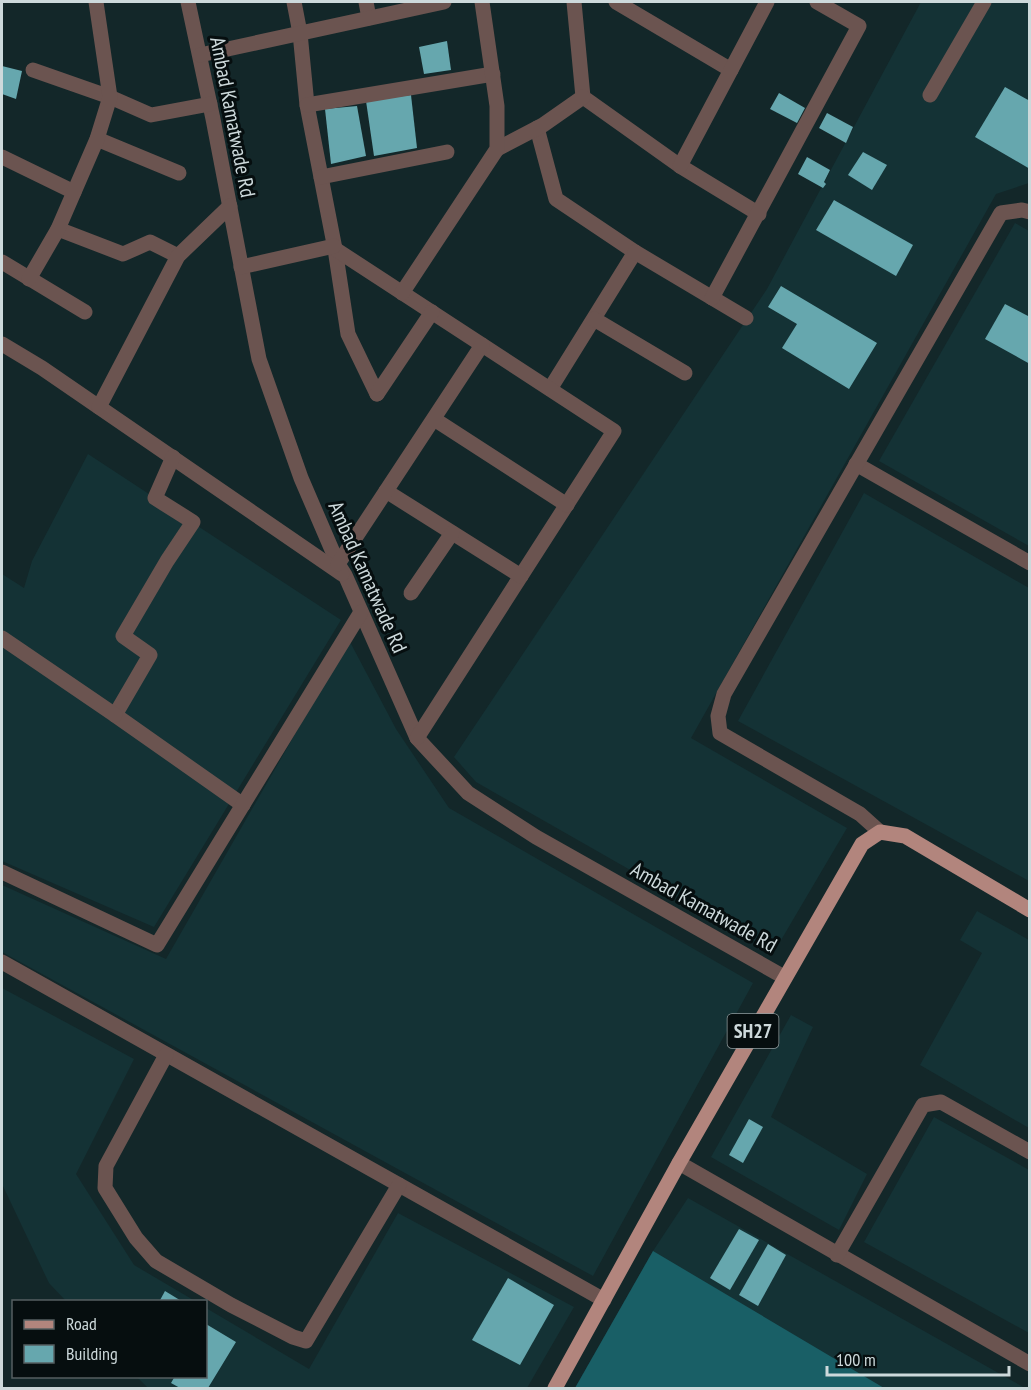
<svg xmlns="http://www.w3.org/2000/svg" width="1031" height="1390" viewBox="0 0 1031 1390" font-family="'PT Sans Narrow',sans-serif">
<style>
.built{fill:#143235}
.forest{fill:#195f66}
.building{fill:#66a7ae}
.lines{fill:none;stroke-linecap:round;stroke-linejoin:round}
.minor{stroke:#6b5450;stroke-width:15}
.major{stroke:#b2857d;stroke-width:15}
.labels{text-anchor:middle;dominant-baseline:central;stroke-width:6;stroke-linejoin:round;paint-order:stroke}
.shield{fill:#060e0f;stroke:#919c9e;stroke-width:1.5}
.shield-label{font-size:20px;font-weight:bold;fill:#cdd9db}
.street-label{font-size:21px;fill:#cdd9db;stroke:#060e0f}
</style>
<rect width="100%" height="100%" fill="#132729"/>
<g class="built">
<polygon points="921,2 1029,2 1029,183 996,194 691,738 847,828 774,952 476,782 454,757 767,289"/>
<polygon points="1015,223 1029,231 1029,546 879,461"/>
<polygon points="88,454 341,620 154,927 2,861 2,574 24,588 32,561"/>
<polygon points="864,493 1029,588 1029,881 738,721"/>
<polygon points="349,640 396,729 449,808 753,983 593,1276 2,952 2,885 166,959"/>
<polygon points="977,911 1029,940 1029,1128 920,1065 982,953 960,940"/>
<polygon points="2,988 134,1059 76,1174 134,1265 195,1301 66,1301 49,1283 2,1184"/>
<polygon points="791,1015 813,1027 771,1117 867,1174 839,1230 711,1157"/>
<polygon points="934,1117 1029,1170 1029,1333 864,1242"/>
<polygon points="688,1198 1025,1388 575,1388 653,1251"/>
<polygon points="398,1213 574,1307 527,1388 148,1388 137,1377 206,1376 206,1308 309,1369"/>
</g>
<polygon class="forest" points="653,1251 884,1388 575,1388"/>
<g class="building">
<polygon points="447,41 451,70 424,74 419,47"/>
<polygon points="2,66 22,71 16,99 2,94"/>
<polygon points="1005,87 1030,101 1030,169 975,137"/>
<polygon points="779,93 805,108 797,123 770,109"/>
<polygon points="411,95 417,148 374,156 366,101"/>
<polygon points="357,106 366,156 331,164 325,109"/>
<polygon points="827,113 853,127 846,143 819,128"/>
<polygon points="863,152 887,165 872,190 848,175"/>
<polygon points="807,157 830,170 824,182 826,184 823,188 798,174"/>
<polygon points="834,200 913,245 896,276 816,230"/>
<polygon points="781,286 877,343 849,389 782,348 797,324 768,307"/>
<polygon points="1005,304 1030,317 1030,364 985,339"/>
<polygon points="749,1119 763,1127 743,1163 729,1155"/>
<polygon points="739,1229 759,1240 730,1290 710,1278"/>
<polygon points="768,1244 786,1255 758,1306 739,1295"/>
<polygon points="508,1278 554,1305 520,1365 472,1340"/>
<polygon points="165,1291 183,1302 159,1302"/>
<polygon points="206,1324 236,1342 208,1388 180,1388 171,1383 175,1376 206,1376"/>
</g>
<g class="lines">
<g class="minor">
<polyline points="188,2 213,119 259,359 301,478 338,564 345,575 417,738 468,793 536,837 784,977"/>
<polyline points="294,2 300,33 307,105 335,249 348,334 377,394"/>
<polyline points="366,2 369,18"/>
<polyline points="574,2 583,97 680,166 759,214"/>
<polyline points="616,2 731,70"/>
<polyline points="200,55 444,2"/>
<polyline points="33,70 110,97 151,115 210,104"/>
<polyline points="930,95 984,2"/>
<polyline points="307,105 493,74"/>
<polyline points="537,128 556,199 635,252 550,389"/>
<polyline points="97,139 179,173"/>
<polyline points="497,149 543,125 583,97"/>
<polyline points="2,157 74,192"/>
<polyline points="680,166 767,2"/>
<polyline points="321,177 447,152"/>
<polyline points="58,229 123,254 150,242 178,256"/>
<polyline points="335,249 614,431 417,738"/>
<polyline points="635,252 746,318"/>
<polyline points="2,262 85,312"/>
<polyline points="241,267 334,246"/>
<polyline points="29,279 58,229 97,139 110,97 96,2"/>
<polyline points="402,293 497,149 497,106 482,2"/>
<polyline points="712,298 859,26 817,2"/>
<polyline points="594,319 685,373"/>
<polyline points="2,344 42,368 342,574"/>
<polyline points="377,394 432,312"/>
<polyline points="99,407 178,256 230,206"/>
<polyline points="434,419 567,505"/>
<polyline points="173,457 155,498 193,522 167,561 123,636 150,655 115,715 243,805"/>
<polyline points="856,464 1030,563"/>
<polyline points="386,491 521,576"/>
<polyline points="338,564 482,345"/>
<polyline points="411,593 452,533"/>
<polyline points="2,638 115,715"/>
<polyline points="880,832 860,814 720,733 718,716 724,694 1001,213 1022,210 1030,212"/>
<polyline points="2,872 157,945 361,612"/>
<polyline points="2,962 604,1300"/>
<polyline points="166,1055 106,1166 105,1188 136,1238 156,1261 231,1305 293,1337 306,1341 399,1185"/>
<polyline points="679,1163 1030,1364"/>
<polyline points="837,1255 923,1105 941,1102 1030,1152"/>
</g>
<polyline class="major" points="555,1388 679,1163 862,844 880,832 905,836 1030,910"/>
</g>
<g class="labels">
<rect class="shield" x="727.5" y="1014" width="51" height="34" rx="4.5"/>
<g class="shield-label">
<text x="753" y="1031">SH27</text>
</g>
<g class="street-label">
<text transform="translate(233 117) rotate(79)">Ambad Kamatwade Rd</text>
<text transform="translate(368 577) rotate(66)">Ambad Kamatwade Rd</text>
<text transform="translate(704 907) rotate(29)">Ambad Kamatwade Rd</text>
</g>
</g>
<rect width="1031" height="1390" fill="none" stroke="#cdd9db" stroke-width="6"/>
<rect x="12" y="1300" width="195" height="78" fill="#060e0f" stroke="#565f61" stroke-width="1.5"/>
<rect x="24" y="1320" width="30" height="9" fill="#b2857d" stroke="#565f61" stroke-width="1.5"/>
<text x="66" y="1330" font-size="18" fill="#cdd9db">Road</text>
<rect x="24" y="1345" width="30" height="18" fill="#66a7ae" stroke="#565f61" stroke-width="1.5"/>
<text x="66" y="1360" font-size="18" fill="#cdd9db">Building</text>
<path d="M827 1366v9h182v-9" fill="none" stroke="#cdd9db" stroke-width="3"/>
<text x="836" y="1366" font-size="18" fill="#cdd9db" stroke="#060e0f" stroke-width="4.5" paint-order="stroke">100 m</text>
</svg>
